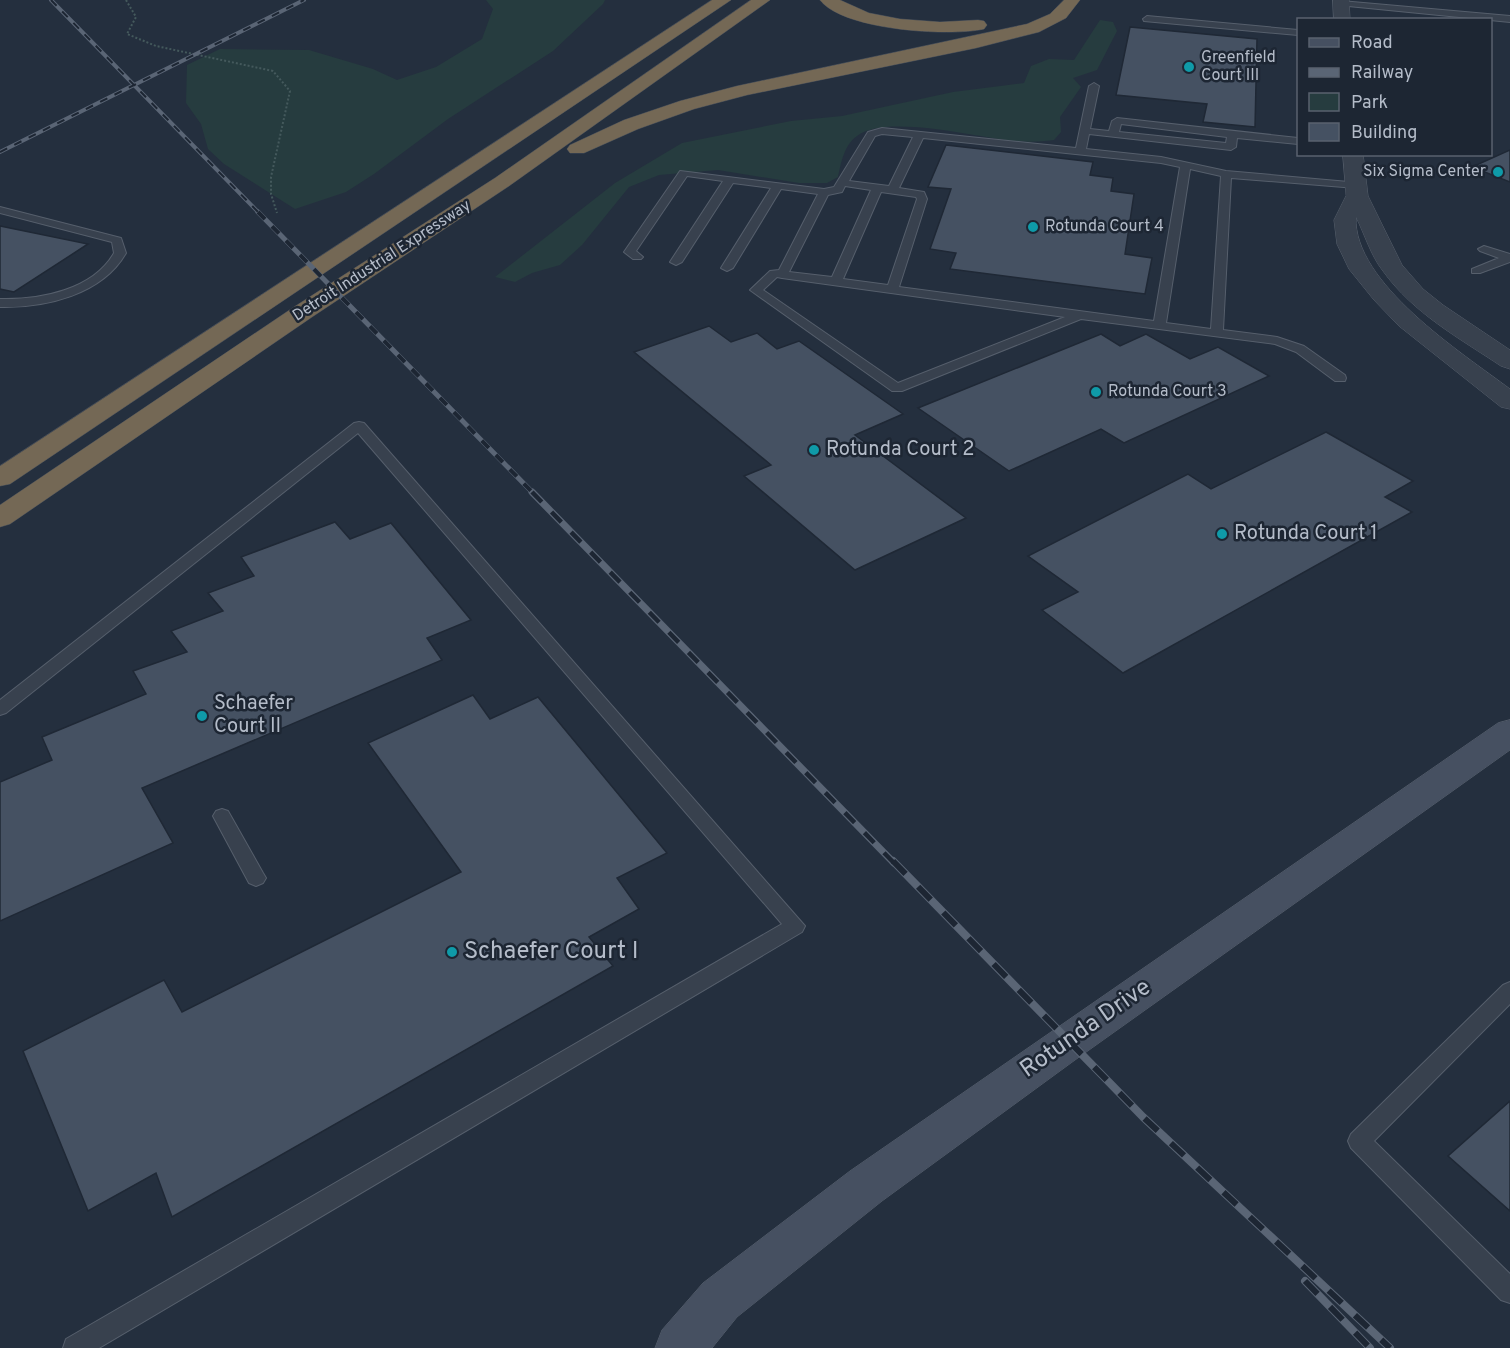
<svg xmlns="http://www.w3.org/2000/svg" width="1510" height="1348" viewBox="0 0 1510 1348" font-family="Overpass,sans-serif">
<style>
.green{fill:#263c3f}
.building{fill:#455162;stroke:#1f2835;stroke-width:1.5}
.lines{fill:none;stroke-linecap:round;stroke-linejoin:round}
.lane-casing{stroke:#565f6c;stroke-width:2}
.street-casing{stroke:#565f6c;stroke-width:1}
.secondary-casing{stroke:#565f6c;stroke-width:1}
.highway-casing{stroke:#434c59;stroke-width:1}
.path{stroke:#44595c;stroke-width:2;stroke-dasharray:2 2;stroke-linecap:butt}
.lane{fill:#38414e;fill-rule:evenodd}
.street{fill:#38414e;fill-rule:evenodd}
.secondary{fill:#465061;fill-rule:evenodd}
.highway{fill:#746855;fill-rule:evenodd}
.rail-far3-casing{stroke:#5a6575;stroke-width:4}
.rail-far2-casing{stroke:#5a6575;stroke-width:5}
.rail-far1-casing{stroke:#5a6575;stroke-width:7}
.rail-casing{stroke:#5a6575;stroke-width:8}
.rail-far3{stroke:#1d2633;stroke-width:2;stroke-dasharray:8;stroke-linecap:butt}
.rail-far2{stroke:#1d2633;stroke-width:4;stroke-dasharray:10;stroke-linecap:butt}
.rail-far1{stroke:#1d2633;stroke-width:4.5;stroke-dasharray:14;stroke-linecap:butt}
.rail{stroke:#1d2633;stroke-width:6;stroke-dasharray:18;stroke-linecap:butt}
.culture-dot{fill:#0f9aa8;stroke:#1d2633;stroke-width:2}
.labels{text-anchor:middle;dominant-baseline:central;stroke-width:5;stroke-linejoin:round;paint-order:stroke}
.far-poi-label{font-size:16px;fill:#b4bcc9;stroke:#1d2633;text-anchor:start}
.far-street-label{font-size:16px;fill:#b4bcc9;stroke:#1d2633}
.poi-label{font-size:20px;fill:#b4bcc9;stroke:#1d2633;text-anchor:start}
.near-poi-label{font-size:24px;fill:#b4bcc9;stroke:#1d2633;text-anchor:start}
.near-street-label{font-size:24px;fill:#b4bcc9;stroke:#1d2633}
</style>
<rect width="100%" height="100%" fill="#242f3e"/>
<g class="green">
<polygon points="486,0 605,0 603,4 553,51 448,119 374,174 346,192 295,209 224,164 208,149 201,124 186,103 187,65 220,49 309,50 373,69 397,80 436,67 482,39 493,9"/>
<path d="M 1100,20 L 1113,22 L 1117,31 L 1097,70 L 1073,78 L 1081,87 L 1060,117 L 1061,132 L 1054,140 C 1040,142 1026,142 1012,141 C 976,137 886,114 857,136 C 844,145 841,163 838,177 L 827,183 L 799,183 L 718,170 L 659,175 L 629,187 L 582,245 L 560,265 L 532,273 L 515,282 L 495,277 L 615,183 L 682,143 L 791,121 L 842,116 L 953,92 L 1024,83 L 1031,66 L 1049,59 L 1074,60 Z"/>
</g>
<g class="building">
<polygon points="1130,27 1257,39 1255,127 1203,122 1207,104 1116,95"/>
<polygon points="946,145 1093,162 1090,175 1113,178 1111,191 1134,194 1125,254 1152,258 1145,294 950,269 956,253 930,249 951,189 928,187"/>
<polygon points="1510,150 1510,182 1472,167"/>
<polygon points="0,226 88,244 14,292 0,289"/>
<polygon points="709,326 731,342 757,333 777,349 799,341 903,414 855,435 966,518 855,570 744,476 771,465 634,352"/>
<polygon points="1101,334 1120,346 1146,334 1190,359 1218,347 1269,376 1124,443 1101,429 1009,471 918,408"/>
<polygon points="1326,432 1413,481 1385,497 1412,512 1123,673 1042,610 1078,592 1028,556 1188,474 1211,489"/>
<polygon points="335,522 350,539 391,523 471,620 427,638 442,660 142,788 173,843 0,921 0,782 52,760 42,737 146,694 133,671 187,652 171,631 223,611 208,593 254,576 241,557"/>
<polygon points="473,695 490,719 538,697 667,853 617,878 639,909 589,937 613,966 172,1217 156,1173 88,1211 23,1051 164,980 182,1012 461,872 368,743"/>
<polygon points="1510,1101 1510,1211 1448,1156"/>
</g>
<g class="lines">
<defs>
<g id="lane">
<polygon points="1341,1 1510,16 1510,22 1338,5 1338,1"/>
<polygon points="1147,16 1298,30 1298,35 1144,21 1143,19"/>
<path d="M 1094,83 L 1099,86 L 1090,129 L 1109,131 L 1112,121 L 1117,118 L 1298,138 L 1298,144 L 1237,138 L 1236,147 L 1231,150 L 1089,134 L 1086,149 L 1161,157 L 1226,171 L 1360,183 L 1360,187 L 1356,188 L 1231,178 L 1223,330 L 1277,337 L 1304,346 L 1345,375 L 1346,378 L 1345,381 L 1335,381 L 1296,352 L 1275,344 L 1081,319 L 902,391 L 892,391 L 750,290 L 770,271 L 779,270 L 818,194 L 781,189 L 733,268 L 727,271 L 721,268 L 771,188 L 733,183 L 682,262 L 676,265 L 670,262 L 723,181 L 687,176 L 636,251 L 643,257 L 641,259 L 633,259 L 624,252 L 680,171 L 824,189 L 834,187 L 868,132 L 882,128 L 1076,148 L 1089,86 ZM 1121,124 L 1227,137 L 1226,143 L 1119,132 ZM 882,134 L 913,137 L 889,186 L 849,181 L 875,136 ZM 923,138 L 1161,163 L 1180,167 L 1154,321 L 899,287 L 927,199 L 924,192 L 899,188 ZM 1190,169 L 1221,176 L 1211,329 L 1166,323 ZM 845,186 L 871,190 L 832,277 L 789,272 L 828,195 L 842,192 ZM 881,192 L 916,197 L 917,199 L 888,285 L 843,279 ZM 777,277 L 782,278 L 1065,317 L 898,383 L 763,290 Z"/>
<path d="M 0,207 L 121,238 L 126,253 C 102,295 45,308 0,307 L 0,299 C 40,300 93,290 114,253 L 112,242 L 0,213 Z"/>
<polygon points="1484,246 1510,254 1510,262 1480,273 1472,273 1472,269 1499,258 1480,251 1478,249"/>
<polygon points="359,422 364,423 805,926 802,932 99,1348 63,1348 66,1339 782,924 358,433 6,713 0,715 0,700 354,423"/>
<polygon points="222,809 228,811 263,873 266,878 263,883 256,886 249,883 213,816 216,811"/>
<polygon points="1510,982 1510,1004 1374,1141 1510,1274 1510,1303 1501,1300 1351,1148 1348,1141 1351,1134 1503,985"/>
</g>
<g id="street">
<polygon points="1333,0 1349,0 1350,20 1334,20"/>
<path d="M 1343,154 L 1363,154 L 1368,196 L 1402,265 L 1423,289 L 1443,305 L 1510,350 L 1510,369 L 1501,366 C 1459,338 1413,313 1383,271 C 1371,256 1365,235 1356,217 C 1353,283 1462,353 1510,389 L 1510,409 L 1501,407 L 1399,326 L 1374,300 L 1349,269 L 1337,244 L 1334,220 L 1346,196 Z"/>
</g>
<polygon id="secondary" points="1510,720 1510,750 1075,1060 882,1201 737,1317 712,1348 655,1348 662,1330 703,1283 850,1171 1498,723"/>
<g id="highway">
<polygon points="712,0 731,0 10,484 0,486 0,466"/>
<polygon points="751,0 770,0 509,186 312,317 10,524 0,527 0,505 294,307 495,178"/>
<path d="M 820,0 L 840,0 L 869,13 L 900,19 L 940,22 L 978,20 L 984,21 L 987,25 L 984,29 C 949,37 842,30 820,0 Z"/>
<polygon points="1064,0 1080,0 1066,18 1039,32 976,48 747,95 694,109 638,129 584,153 570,153 567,149 570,145 624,120 680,101 737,86 1027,24 1050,14"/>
</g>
</defs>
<use href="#lane" class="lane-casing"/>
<use href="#street" class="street-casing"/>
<use href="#secondary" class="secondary-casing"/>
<use href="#highway" class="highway-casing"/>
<polyline class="path" points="126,0 136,17 127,34 156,46 273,71 290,91 271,177 271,194 277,213"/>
<use href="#lane" class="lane"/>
<use href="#street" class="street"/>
<use href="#secondary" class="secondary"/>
<use href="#highway" class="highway"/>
<defs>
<g id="rail-far3">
<polyline points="51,0 260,214"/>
<polyline points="0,152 304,0"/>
</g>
<polyline id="rail-far2" points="258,212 534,494"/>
<polyline id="rail-far1" points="532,492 894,863"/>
<g id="rail">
<polyline points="893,861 1143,1117 1390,1348"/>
<polyline points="1305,1281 1370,1348"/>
</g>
</defs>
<use href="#rail-far3" class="rail-far3-casing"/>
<use href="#rail-far2" class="rail-far2-casing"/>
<use href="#rail-far1" class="rail-far1-casing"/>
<use href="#rail" class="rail-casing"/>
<use href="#rail-far3" class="rail-far3"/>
<use href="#rail-far2" class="rail-far2"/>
<use href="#rail-far1" class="rail-far1"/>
<use href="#rail" class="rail"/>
</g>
<g class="culture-dot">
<circle cx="1189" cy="67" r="6"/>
<circle cx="1498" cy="172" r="6"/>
<circle cx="1033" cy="227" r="6"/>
<circle cx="1096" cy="392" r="6"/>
<circle cx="814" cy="450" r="6"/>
<circle cx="1222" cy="534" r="6"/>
<circle cx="202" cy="716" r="6"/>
<circle cx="452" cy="952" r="6"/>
</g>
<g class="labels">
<g class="far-poi-label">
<text x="1201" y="58">Greenfield<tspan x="1201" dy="18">Court III</tspan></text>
<text x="1486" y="172" text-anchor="end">Six Sigma Center</text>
<text x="1045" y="227">Rotunda Court 4</text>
<text x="1108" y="392">Rotunda Court 3</text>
</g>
<g class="far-street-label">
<text transform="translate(382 261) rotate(-33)">Detroit Industrial Expressway</text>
</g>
<g class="poi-label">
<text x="826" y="450">Rotunda Court 2</text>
<text x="1234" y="534">Rotunda Court 1</text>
<text x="214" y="704">Schaefer<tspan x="214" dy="23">Court II</tspan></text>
</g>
<g class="near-poi-label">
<text x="464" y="952">Schaefer Court I</text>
</g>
<g class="near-street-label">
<text transform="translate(1086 1029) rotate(-35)">Rotunda Drive</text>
</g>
</g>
<rect x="1297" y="18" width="195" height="138" fill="#1d2633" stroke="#59626f" stroke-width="1.5"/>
<rect x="1309" y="38" width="30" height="9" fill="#465061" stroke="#59626f" stroke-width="1.5"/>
<text x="1351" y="48" font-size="18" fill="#b4bcc9">Road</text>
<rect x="1309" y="68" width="30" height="9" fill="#5a6575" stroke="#59626f" stroke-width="1.5"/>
<text x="1351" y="78" font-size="18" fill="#b4bcc9">Railway</text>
<rect x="1309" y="93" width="30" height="18" fill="#263c3f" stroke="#59626f" stroke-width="1.5"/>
<text x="1351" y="108" font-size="18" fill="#b4bcc9">Park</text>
<rect x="1309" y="123" width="30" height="18" fill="#455162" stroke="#59626f" stroke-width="1.5"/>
<text x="1351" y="138" font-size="18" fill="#b4bcc9">Building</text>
</svg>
